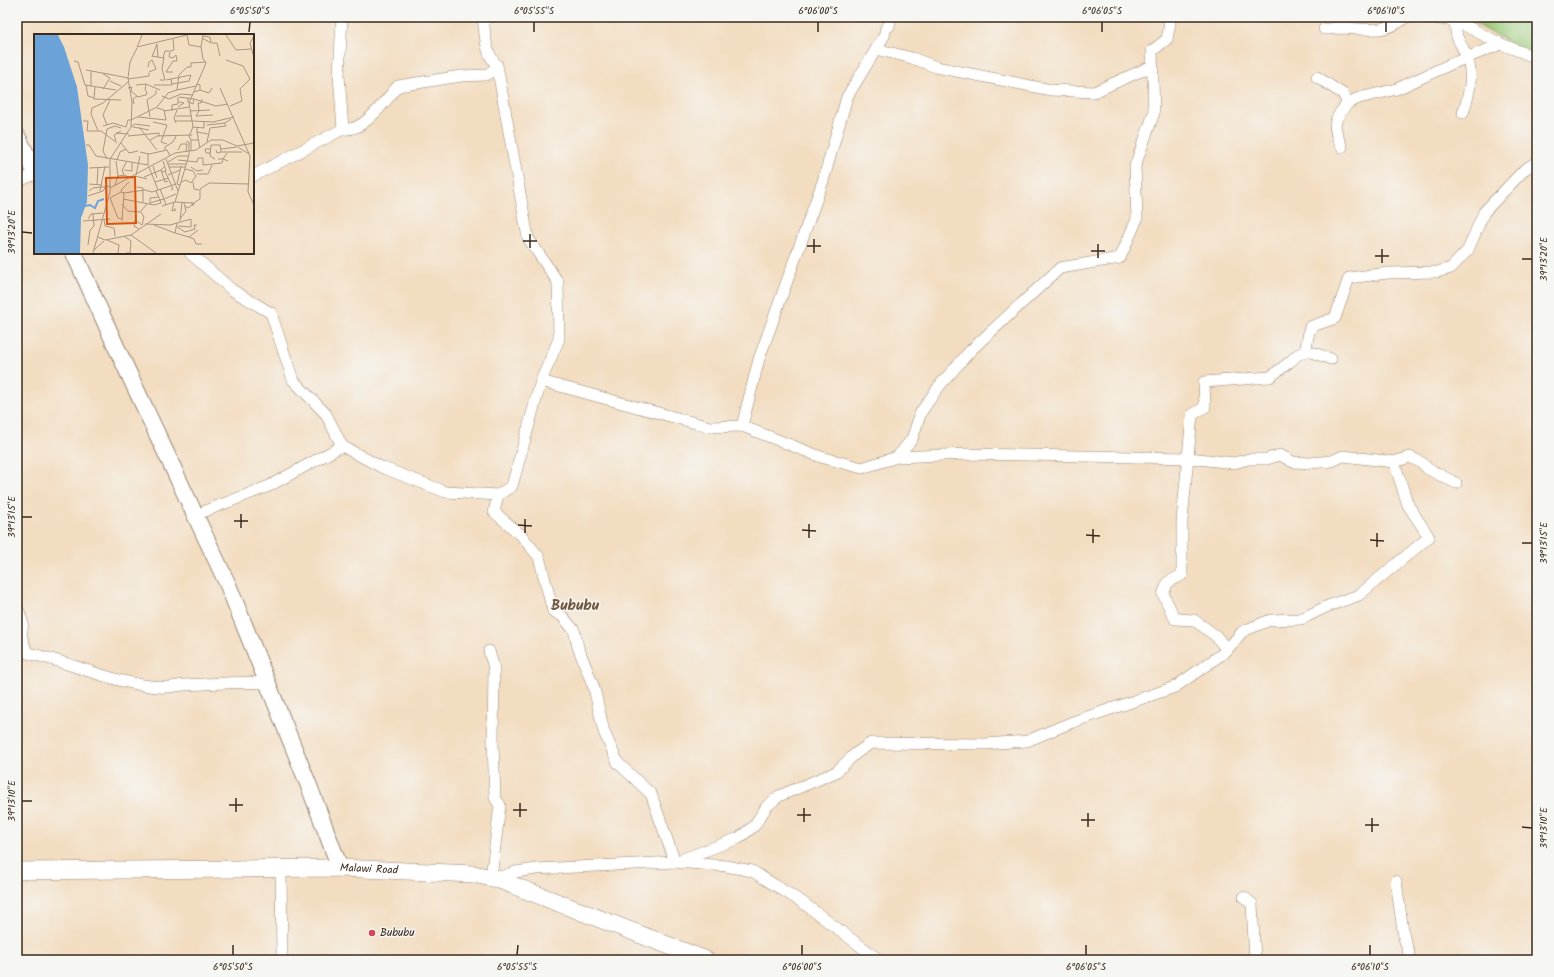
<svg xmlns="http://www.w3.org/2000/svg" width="1554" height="977" viewBox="0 0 1554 977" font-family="Kalam,sans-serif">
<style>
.green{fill:#9ccc7b;stroke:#6c7b4c}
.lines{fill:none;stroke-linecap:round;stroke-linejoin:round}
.street-casing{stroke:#978470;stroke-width:12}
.secondary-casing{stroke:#978470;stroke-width:18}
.primary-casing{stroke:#978470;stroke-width:18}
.street{stroke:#fff;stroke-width:11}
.secondary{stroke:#fff;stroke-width:16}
.primary{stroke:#fff;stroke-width:17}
.ticks{fill:none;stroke:#3b2a1e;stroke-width:1.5}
.poi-dot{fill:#d1495b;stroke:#f6f6f2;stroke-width:1.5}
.labels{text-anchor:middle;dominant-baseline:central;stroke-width:3;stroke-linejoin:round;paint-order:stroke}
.street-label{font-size:11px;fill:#3b2a1e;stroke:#f6f6f2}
.poi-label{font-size:11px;fill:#3b2a1e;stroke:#f6f6f2;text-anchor:start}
.district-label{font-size:15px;font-weight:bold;fill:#735841;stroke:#f6f6f2}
.inset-river{fill:none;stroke:#6ba3d9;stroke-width:2}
.inset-road{fill:none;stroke:#a99580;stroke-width:1}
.view{fill:#d7540e;fill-opacity:0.15;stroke:#d7540e;stroke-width:2}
.inset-edge{fill:none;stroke:#3b2a1e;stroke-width:2}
.neatline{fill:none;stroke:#3b2a1e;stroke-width:1.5}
.ticks-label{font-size:10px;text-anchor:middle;fill:#3b2a1e}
</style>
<rect width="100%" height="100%" fill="#f6f6f2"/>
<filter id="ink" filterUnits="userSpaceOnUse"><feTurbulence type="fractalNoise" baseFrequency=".025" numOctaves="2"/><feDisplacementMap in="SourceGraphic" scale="8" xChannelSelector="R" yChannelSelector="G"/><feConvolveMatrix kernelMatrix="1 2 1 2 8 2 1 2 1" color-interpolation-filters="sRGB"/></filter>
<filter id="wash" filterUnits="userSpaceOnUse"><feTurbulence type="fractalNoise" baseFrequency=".012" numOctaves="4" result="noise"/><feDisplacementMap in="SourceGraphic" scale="16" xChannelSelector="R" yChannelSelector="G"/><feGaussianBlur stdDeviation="0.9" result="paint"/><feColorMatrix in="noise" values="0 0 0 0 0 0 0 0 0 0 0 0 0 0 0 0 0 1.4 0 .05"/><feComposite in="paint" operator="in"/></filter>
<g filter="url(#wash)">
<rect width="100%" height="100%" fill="#f3ddc1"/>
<polygon class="green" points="1463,17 1537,17 1537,54 1525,51"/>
</g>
<g filter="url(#ink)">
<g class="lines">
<defs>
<g id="street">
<polyline points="342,17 339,75 343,129"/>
<path d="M 1423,17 L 1456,21 C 1454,39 1461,42 1467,57 C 1474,76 1469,95 1463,113"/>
<polyline points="1457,17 1456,21 1501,44 1537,58"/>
<path d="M 1324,29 C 1331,29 1337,28 1343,28 C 1366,29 1387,34 1406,17"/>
<polyline points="876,49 912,58 936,67 1051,90 1094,92 1152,66"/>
<polyline points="1317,77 1343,94 1348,103 1359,98 1397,89 1451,64 1501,44"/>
<path d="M 1342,147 C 1332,125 1332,121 1348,103"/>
<path d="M 253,176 L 343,129 C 364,133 386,99 398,86 L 461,76 L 486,75 L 497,68"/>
<polyline points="17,182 35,174"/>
<path d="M 190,253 L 232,290 L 271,313 L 293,380 L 326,414 L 342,446 L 381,467 L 446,492 L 498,495 L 512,486 L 541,381 L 559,339 L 558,282 L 528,238 L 497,65 C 485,54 485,33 483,17"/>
<polyline points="1305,352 1310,327 1335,318 1349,278 1388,273 1437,272 1451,268 1468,250 1484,212 1525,169 1537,162"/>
<polyline points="541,381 710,427 742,426 821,457 862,468 897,457 967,454 1189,458 1234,463 1249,459 1267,459 1280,455 1293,462 1310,463 1332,461 1343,456 1394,462 1410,457 1422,463 1428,469 1456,483"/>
<polyline points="742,426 759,359 823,181 847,97 884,36 886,28 889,26 891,17"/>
<polyline points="897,457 912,439 921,412 940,385 971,350 1060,268 1120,258 1137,219 1135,166 1154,113 1152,51 1167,39 1170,23 1167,17"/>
<polyline points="498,495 494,512 521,535 539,557 553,611 562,616 574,630 578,647 594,688 604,732 618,763 651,794 675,862 739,838 754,826 767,806 779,796 836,772 855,754 871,743 985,744 1027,741 1070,723 1175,687 1225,652 1242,632 1246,630 1270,620 1301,619 1328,606 1359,595 1429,537 1408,505 1394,462"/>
<polyline points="195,515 269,486 342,446"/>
<path d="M 17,611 L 19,611 L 23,624 L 21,635 L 27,653 C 72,662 113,684 160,687 C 168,688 176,686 184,685 C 212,684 239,681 266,683"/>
<polyline points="1227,650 1216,636 1194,620 1175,619 1163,594 1168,582 1182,575 1182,521 1192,415 1205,407 1204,382 1270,377 1291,361 1297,355 1305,352 1311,352 1331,359"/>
<polyline points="489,651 494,668 493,743 495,798 500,805 491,878"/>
<polyline points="281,869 282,960"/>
<polyline points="497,879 515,872 537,869 675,862 726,866 752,871 802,902 879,960"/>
<polyline points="1396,881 1404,938 1409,953 1408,960"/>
<polyline points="1244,897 1252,904 1255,960"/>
</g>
<g id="secondary">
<polyline points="17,136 35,171"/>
<polyline points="74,253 119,353 228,585 309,786 340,868"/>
</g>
<g id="primary">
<path id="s1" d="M 17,871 L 340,868 L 473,874 L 497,879 L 706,960"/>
</g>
</defs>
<use href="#street" class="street-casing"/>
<use href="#secondary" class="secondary-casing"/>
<use href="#primary" class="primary-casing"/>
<use href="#street" class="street"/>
<use href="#secondary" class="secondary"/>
<use href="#primary" class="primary"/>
</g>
</g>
<path class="ticks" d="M 249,32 L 250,22M 534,32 L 534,22M 818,32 L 818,22M 1102,32 L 1102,22M 1386,32 L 1386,22M 22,232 L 32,233M 523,241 L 537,241M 807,246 L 821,246M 530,248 L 530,234M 1091,251 L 1105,251M 814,253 L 814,239M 1375,256 L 1389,256M 1098,258 L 1098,244M 1522,259 L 1532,259M 1382,263 L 1382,249M 22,517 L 32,517M 234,521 L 248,521M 518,525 L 532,526M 241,528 L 241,514M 802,530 L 816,531M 525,533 L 525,519M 1086,535 L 1100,536M 809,538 L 809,524M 1370,540 L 1384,541M 1093,543 L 1093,529M 1522,543 L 1532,543M 1377,547 L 1377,533M 22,801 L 32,801M 229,805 L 243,805M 513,810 L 527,810M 236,812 L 236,798M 797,815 L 811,815M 520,817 L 520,803M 1081,820 L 1095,820M 804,822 L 804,808M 1365,825 L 1379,825M 1088,827 L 1088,813M 1522,827 L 1532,828M 1372,832 L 1372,818M 233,955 L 233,945M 517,955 L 518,945M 802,955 L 802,945M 1086,955 L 1086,945M 1370,955 L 1370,945"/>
<circle class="poi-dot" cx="372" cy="933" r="4"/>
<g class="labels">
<g class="street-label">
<text stroke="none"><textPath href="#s1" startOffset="352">Malawi Road</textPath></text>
</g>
<g class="poi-label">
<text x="380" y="933">Bububu</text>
</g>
<g class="district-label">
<text x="575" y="606">Bububu</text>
</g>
</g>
<g transform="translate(34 34)">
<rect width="220" height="220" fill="#f3ddc1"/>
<path d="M 0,1 L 24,1 L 30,13 L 43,53 L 54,131 L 53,168 L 47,184 L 46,219 L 0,219 Z" fill="#6ba3d9"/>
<path class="inset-river" d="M 51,172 L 56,171 L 61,174 L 64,167 L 70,165"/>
<path class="inset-road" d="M 153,1 L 155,11 L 167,13 L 169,25 L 172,29 L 155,69 L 159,93 L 170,94 L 170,87M 192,1 L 202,16 L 217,15M 169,2 L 176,3 L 177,8M 220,2 L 216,9 L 220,24M 168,4 L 177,9 L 183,9 L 186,22M 139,5 L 140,16 L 136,17 L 135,23 L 139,24 L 142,21 L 143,27 L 139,27 L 132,38 L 139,38M 123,10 L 124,23M 103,13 L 153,1M 103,13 L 108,1M 167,13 L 169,1M 118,22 L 129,24 L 131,17 L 135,17M 118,23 L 123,10M 192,26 L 209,32 L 216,45 L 206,55 L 208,67 L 196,72M 40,27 L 44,28 L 51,51 L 82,56M 114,33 L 115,28 L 118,26 L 122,35 L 115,38M 52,36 L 68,39 L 76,44 L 69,55M 69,39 L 94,44M 94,45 L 115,42 L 115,39M 126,46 L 131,46 L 128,35 L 130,23M 132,46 L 157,41 L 155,47 L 138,50M 76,47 L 87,52M 112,50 L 126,56M 52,51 L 54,62 L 60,64M 102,51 L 112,50 L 111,56 L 113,58 L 112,61 L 103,63M 120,51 L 138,51 L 137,44M 57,52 L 57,37M 61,53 L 60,65 L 87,66M 94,54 L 98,53 L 97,57 L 103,62 L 99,65 L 100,70M 186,54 L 216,122 L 214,158 L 220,171M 143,56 L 162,52M 166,56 L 175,59 L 178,54M 160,58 L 166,56 L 166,51 L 163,50M 128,62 L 135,65 L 147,60 L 159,61M 145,63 L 160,65 L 159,70 L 154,68 L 154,64M 160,65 L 182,72 L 194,70M 144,73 L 150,69 L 145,68M 130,77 L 155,73M 138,77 L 138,71 L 144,70 L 144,63M 156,77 L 176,76M 142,82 L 158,82M 162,82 L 165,77 L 164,69 L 167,69 L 168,65M 162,82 L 179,81M 104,83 L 132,86 L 130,76 L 123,74M 116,83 L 113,66 L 122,60 L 122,56M 97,86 L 123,73 L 134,59 L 143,56 L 145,41 L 153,33 L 157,33 L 157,29 L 172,28M 49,87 L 54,87 L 53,97 L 67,97 L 83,109M 141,87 L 159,87M 159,87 L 179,88 L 200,83M 119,88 L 133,91 L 127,108 L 133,110M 142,89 L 140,84 L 143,76M 73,91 L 69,81 L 76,66M 173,91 L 191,89 L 197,85M 69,92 L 79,89 L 92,93 L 94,86 L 97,86M 97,93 L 101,90 L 116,92M 99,93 L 115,96M 105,93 L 123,116M 163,93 L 163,98 L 174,100M 64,97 L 57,80 L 58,74 L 69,69 L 94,48M 163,98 L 166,114M 82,99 L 95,100M 94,102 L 125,99 L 125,102M 116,106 L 123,102 L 158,101M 157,106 L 155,102 L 159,93M 82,107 L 80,101 L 87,97M 173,108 L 176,94 L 192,92 L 190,89M 87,109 L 95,119 L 104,117M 52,111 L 55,111 L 62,122 L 114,131M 204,113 L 215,120M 187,115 L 203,113M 131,116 L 131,113 L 139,108 L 142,102M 144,116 L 147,110 L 153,110 L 152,117M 157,117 L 157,106 L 164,106M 106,118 L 115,120 L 133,116 L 136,122M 187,118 L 208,118M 114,119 L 114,132M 176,119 L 172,119 L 171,115 L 176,115M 193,119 L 189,125 L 194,127M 73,125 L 69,117 L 73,95 L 81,92 L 87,94M 132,125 L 144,157M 181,125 L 176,122 L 177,111 L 186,111 L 187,118 L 183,119 L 182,116M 83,126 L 86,118 L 92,115M 144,126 L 163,128 L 164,124 L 169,124 L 169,131 L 188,129 L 189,125 L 184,125M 134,128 L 144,122 L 154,122M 134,130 L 152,130M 119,132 L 123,144M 115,133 L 124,156M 130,133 L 127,136 L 131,148 L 134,147M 135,133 L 151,133M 157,133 L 163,137 L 169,136M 55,134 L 75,133M 90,136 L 98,137 L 98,128M 131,137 L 139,155 L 137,156M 128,138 L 132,137 L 129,127M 163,140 L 174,140 L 178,131M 90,141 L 88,136 L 93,127M 102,141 L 106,122M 134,141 L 146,136M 84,142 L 91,141 L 96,144M 101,142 L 113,145M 110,143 L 127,136M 121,148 L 135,144M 147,148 L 152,146 L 157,149 L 162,142 L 159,137 L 151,135M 159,148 L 160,155 L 165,156M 55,150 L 68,151M 63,150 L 64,134M 81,151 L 84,142 L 82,127M 146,151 L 143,150 L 147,132M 103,153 L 109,154 L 109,168M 76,154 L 141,119 L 162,116 L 177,106 L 189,106 L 203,112 L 220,109M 126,155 L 130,165 L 142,160M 55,157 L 59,154 L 76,152M 66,157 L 71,132M 87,158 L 76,164 L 84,184 L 88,185M 90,159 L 111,156 L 118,158 L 142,150M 90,159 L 87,158 L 88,155 L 95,148M 54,162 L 69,157 L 72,152M 89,165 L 120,171 L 127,169 L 126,166 L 130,165 L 132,171M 141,168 L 155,121 L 155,108 L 152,108M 161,168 L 166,165 L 166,155 L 175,149 L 215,150M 116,169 L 126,166 L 122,157M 88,170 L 94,177 L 106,178 L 113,170M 116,170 L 116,164 L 125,163M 128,172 L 141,168 L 158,169 L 159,172M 151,172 L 154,174 L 161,169 L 157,169M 140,174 L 142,176 L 138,177 L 140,168M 107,178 L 110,183 L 108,191M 54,185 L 57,180 L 69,179M 146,185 L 152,177 L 150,169M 70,186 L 71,192 L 80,194 L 81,202M 49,187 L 76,185M 88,187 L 90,159M 146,187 L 148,168M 111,190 L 136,191 L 157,185M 120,191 L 141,199 L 143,189M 144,192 L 157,193 L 157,185M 143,193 L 151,198 L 161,195 L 160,191 L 163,191M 105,195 L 100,192 L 101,186 L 108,191M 141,199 L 155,203 L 164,196M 97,201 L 127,180M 90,202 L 97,207 L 96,219 L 92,219M 64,203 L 71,206 L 97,201 L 122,219M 155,203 L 160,205 L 162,210 L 168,210M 73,206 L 85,211 L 84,219M 54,211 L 56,196 L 60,192 L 59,180M 60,216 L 70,207M 59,219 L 76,158 L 76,125 L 97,93 L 98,68 L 94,44 L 96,28 L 103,14"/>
<path class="view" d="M 101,143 L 102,189 L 73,190 L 72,144 Z"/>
<rect width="220" height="220" class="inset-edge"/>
</g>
<rect width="1554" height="977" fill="none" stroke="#f6f6f2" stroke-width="44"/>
<rect x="22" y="22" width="1510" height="933" class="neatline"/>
<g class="ticks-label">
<text x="250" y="14">6°05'50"S</text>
<text x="534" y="14">6°05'55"S</text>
<text x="818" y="14">6°06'00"S</text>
<text x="1102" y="14">6°06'05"S</text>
<text x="1386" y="14">6°06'10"S</text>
<text transform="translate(11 232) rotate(-90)" y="4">39°13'20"E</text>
<text transform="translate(1543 259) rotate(-90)" y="4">39°13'20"E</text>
<text transform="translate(11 517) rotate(-90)" y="4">39°13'15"E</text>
<text transform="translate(1543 543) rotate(-90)" y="4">39°13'15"E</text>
<text transform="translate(11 801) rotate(-90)" y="4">39°13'10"E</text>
<text transform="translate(1543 828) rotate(-90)" y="4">39°13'10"E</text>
<text x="233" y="970">6°05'50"S</text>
<text x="517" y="970">6°05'55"S</text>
<text x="802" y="970">6°06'00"S</text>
<text x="1086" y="970">6°06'05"S</text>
<text x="1370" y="970">6°06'10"S</text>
</g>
</svg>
